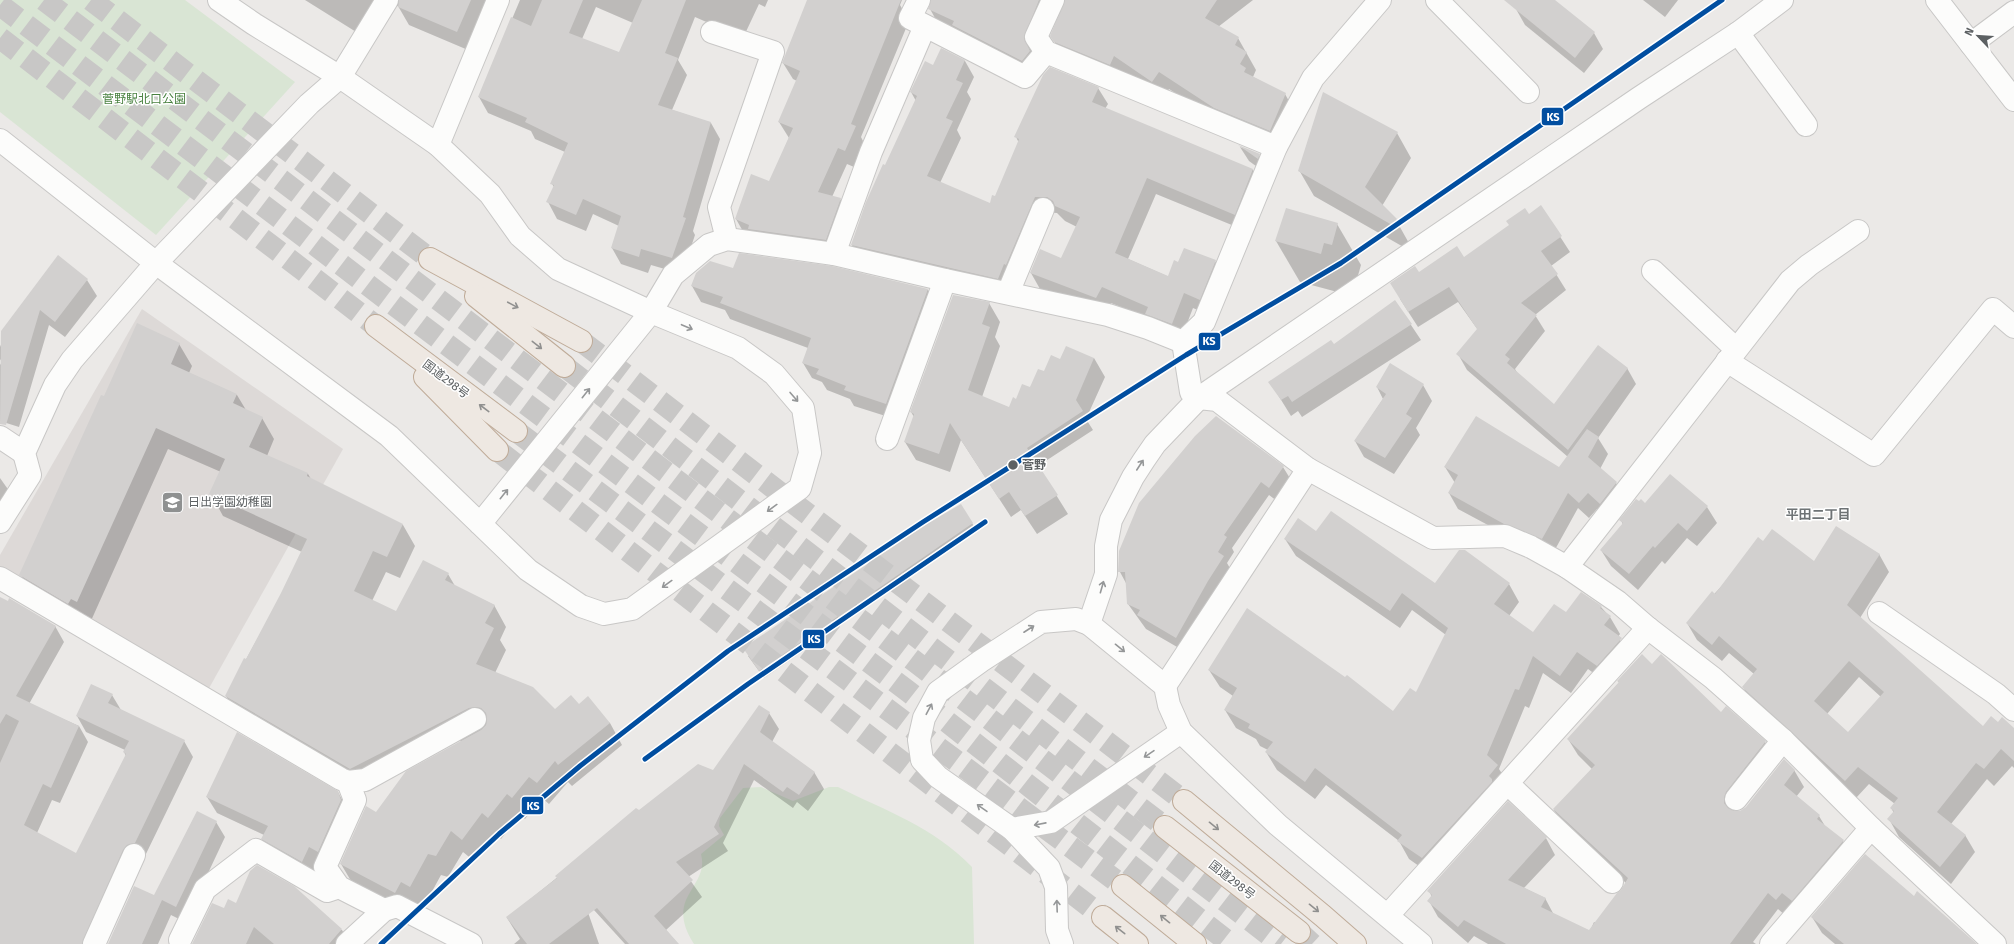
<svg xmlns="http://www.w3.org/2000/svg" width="2014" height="944" viewBox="0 0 2014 944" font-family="'Fira Sans','Noto Sans JP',sans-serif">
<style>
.education{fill:#ddd9d7}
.green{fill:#d9e5d4}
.shadow{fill:#0003;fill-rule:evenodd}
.building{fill:#d2d0cf;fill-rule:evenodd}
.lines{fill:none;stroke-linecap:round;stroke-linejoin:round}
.highway-tunnel{stroke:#c8c7c6;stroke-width:22;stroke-dasharray:22 11;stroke-linecap:butt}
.minor-casing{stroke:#c8c7c6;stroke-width:24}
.highway-casing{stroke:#bfab98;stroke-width:24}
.minor{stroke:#fcfcfb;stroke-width:22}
.highway{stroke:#eee8e2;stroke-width:22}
.rail-1-casing{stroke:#fff;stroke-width:8}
.rail-1{stroke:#014ea0;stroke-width:5}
.oneway{stroke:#90908f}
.oneway2{stroke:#959798}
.stop-dot{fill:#5d6163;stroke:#fff;stroke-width:1.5}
.labels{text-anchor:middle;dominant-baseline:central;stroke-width:3;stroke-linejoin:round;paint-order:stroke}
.park-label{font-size:12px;fill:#48803f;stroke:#fff}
.street-label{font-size:12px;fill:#5d6163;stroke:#fff}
.stop-label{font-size:12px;font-weight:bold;fill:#5d6163;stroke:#fff;text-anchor:start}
.poi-label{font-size:12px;fill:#5d6163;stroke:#fff;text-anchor:start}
.neighbourhood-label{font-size:13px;font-weight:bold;fill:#6e7375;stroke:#fff}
.line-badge{stroke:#fff;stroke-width:1.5}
.badge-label{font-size:11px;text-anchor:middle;font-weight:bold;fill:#fff}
</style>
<rect width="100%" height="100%" fill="#ebe9e7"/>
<polygon class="education" points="142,309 343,449 208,690 0,573 0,555"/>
<g class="green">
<polygon points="0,0 185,0 295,82 156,235 0,112"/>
<path d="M 761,787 L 793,801 L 829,787 L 838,787 C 888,812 932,826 972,867 L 974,944 L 694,944 C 663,896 710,888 701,854 L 724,835 L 719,826 L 720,818 L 743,788 Z"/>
</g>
<g class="shadow">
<polygon points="305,0 488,0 468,50 409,25 398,6 392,7 369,40"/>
<path d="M 520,0 L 768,0 L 765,7 L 759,4 L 743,38 L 695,17 L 678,60 L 687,75 L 672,110 L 711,123 L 720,139 L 693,231 L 695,235 L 682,274 L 651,265 L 648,273 L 621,264 L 612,248 L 619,226 L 593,214 L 586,231 L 557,219 L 548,202 L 554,187 L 552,184 L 565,152 L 535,139 L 531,131 L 488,113 L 479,97 ZM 596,7 L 633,23 L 620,53 L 582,39 Z"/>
<polygon points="809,0 902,0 900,5 909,21 861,137 864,143 854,167 847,164 832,197 840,199 850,215 835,256 745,235 736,219 770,182 789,138 779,122 797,81 793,79 783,63"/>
<polygon points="934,0 1253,0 1218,27 1238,38 1256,70 1253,77 1285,94 1295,112 1280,148 1226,126 1169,89 1162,100 1062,54 1051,36 1064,6 1056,8 1032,79 940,27 930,9"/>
<polygon points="1522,0 1553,0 1594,33 1603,49 1584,73 1525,25 1516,9"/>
<polygon points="1643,0 1678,0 1665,17"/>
<polygon points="942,49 965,61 974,77 967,92 971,99 957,130 961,138 940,183 990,204 995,198 1019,143 1016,137 1050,68 1098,88 1108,104 1105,109 1253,170 1262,186 1244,230 1156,194 1128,259 1169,277 1179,263 1215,261 1224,277 1209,315 1193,308 1181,339 1150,319 1111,303 1105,313 1040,289 1031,273 1061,260 1077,227 1065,221 1057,213 1044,212 1007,294 861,261 852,245 916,101 911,92 934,66"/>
<polygon points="1397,133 1411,158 1382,206 1396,220 1410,245 1407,249 1314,196 1299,170"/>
<polygon points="1240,147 1259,155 1268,171 1267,174 1249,161"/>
<polygon points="1541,207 1570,252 1551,266 1566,290 1535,315 1545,331 1515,369 1518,374 1554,406 1627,368 1636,384 1598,438 1608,454 1600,469 1616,483 1626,499 1610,519 1597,509 1589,518 1578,508 1552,555 1514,539 1458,509 1449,493 1455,483 1445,467 1559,469 1568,457 1467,370 1458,354 1478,330 1458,302 1418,327 1400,299 1418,273 1464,258"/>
<polygon points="1337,224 1361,265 1355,286 1345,294 1300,282 1276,241"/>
<polygon points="832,267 928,290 937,305 895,419 854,406 850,399 827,390 822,382 812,378 803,363 808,348 730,319 725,310 701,302 692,286 734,270"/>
<polygon points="87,280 97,296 65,337 49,325 19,427 0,421 0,365 2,362 0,359 0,347 13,316"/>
<polygon points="1395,301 1421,340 1302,417 1298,411 1291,416 1270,382 1334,345"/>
<polygon points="989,303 1000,322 995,337 1000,346 982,397 1010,408 1044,373 1060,361 1094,358 1105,377 1086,419 1093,430 1038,466 1068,514 1037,534 1021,510 1011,517 961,440 950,472 916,460 905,442 914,417 911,412"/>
<polygon points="179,344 192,366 189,373 237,395 246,410 262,418 274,439 267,456 308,474 311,479 403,525 415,546 400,578 386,572 372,601 397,613 448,574 455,586 494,605 506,627 500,640 506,650 495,673 555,710 579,705 610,723 622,745 572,786 568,782 549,804 542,798 525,819 520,815 501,839 495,834 474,861 463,852 448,877 441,875 423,908 407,914 354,886 341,864 377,813 461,742 460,740 363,790 239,718 226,696 282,594 302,552 223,516 211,494 221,472 168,449 90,623 33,597 21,575 105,398"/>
<polygon points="1423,385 1432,401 1416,428 1420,435 1394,474 1364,457 1355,441 1383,399 1377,387"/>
<polygon points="1283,467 1291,480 1277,501 1269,495 1232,548 1234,552 1227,563 1231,570 1184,651 1146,629 1128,604 1127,585 1120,572 1120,551"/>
<polygon points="1670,475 1707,507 1717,523 1697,546 1687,538 1665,564 1662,561 1638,590 1611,566 1601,550 1623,525 1621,520 1646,505"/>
<polygon points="0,478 12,495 0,518"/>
<polygon points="972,523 977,531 764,678 748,656"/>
<polygon points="1317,532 1435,584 1509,584 1519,602 1509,616 1533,633 1566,613 1601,607 1610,617 1620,634 1618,637 1631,657 1607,683 1588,669 1571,693 1543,673 1529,708 1525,706 1499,769 1508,783 1433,876 1409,859 1399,841 1326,785 1315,799 1277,770 1266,752 1268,750 1260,746 1256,739 1236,728 1225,710 1233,696 1220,687 1209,670 1393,713 1417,694 1446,635 1412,610 1400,628 1296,556 1285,539"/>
<path d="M 1763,542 L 1814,562 L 1879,554 L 1889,572 L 1860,618 L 1983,728 L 1998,724 L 2014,729 L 2014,768 L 2012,766 L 1994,786 L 1987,779 L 1951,824 L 1965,835 L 1975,852 L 1951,884 L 1899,837 L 1889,819 L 1894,813 L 1891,808 L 1895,804 L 1869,784 L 1856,798 L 1753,704 L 1743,687 L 1754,674 L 1729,653 L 1722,661 L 1697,640 L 1687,623 ZM 1859,677 L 1881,697 L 1848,733 L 1827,714 Z"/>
<polygon points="0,598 55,626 64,642 29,704 79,726 88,742 60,803 52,800 37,833 76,855 126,756 124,752 125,750 86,732 77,716 112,695 121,710 184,741 193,757 144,858 96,944 0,944"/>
<polygon points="1653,666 1721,714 1765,742 1775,759 1733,812 1741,812 1794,770 1804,787 1796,797 1819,816 1825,826 1843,841 1853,858 1786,916 1778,909 1753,942 1756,944 1488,944 1474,936 1468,943 1438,917 1429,901 1432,897 1429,891 1546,838 1555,855 1524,888 1545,898 1554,915 1590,931 1594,922 1596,923 1622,891 1626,883 1564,826 1554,810 1592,769 1578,755 1568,739 1619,683 1618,681"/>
<polygon points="769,713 779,729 772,742 814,772 824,789 808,811 797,802 793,808 754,780 723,843 728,851 688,877 702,897 666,930 678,944 625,944 583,898 599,944 514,944 520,939 507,918 638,812 713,772"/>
<polygon points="338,792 347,809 311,877 271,855 262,839 264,835 217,813 207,797"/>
<polygon points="216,822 225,837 185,922 171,915 158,944 109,944 154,897"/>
<polygon points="1914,897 1975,944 1835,944 1822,933 1812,917"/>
<polygon points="237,904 342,930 350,944 194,944 224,909"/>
</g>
<g class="building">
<polygon points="399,0 471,0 457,32 398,7"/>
<polygon points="542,0 583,0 569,33 619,52 642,0 686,0 665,53 678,58 658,105 711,122 683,217 686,218 672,258 641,249 639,257 611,248 621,216 583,199 576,215 546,202 554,185 550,184 568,143 525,122 527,118 478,97 511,17 531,26"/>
<polygon points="807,0 901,0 851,124 856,126 845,151 838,148 818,192 841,198 826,240 748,229 749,225 735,219 751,174 769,181 793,128 778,122 800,71 782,63"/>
<polygon points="931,0 1039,0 1024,38 1030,51 1022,61 952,25 954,21 928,9"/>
<polygon points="1065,0 1217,0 1205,18 1239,37 1235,45 1247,52 1240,64 1246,68 1244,72 1286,93 1270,131 1214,108 1159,72 1152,82 1114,56 1110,65 1054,42 1050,36"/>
<polygon points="1504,0 1555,0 1595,32 1575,58"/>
<polygon points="941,48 965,60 956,80 963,83 946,118 953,121 927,176 990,203 992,195 995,196 1019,139 1014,137 1043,75 1050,67 1099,87 1092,102 1253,169 1235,215 1147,178 1115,253 1168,276 1174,260 1178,262 1184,248 1216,260 1200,300 1184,293 1172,324 1145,314 1148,307 1102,287 1096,298 1030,273 1040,249 1061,258 1080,217 1055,206 1053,201 1047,197 1035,197 1006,265 1004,264 998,279 851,245 866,202 883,164 885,165 917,96 910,92 911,90 925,61 933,65"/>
<polygon points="1323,92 1398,132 1365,187 1397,219 1392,225 1298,171"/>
<polygon points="1238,145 1260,154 1258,159"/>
<polygon points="1541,205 1562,236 1541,251 1558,274 1521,303 1537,315 1505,355 1510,359 1507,363 1554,404 1598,345 1628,368 1568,450 1456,354 1477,329 1449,287 1408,312 1390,283 1415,266 1419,272 1457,246 1464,257 1509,225 1506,221 1525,208 1529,214"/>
<polygon points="1286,208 1338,223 1332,245 1324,243 1321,254 1275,241"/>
<polygon points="739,253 832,266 928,289 886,404 844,390 846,386 816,374 819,369 802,363 811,338 720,303 723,297 691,286 696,273 710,261 733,268"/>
<polygon points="58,255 88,279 55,322 40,310 6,425 0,424 1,331"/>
<polygon points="953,295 990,302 982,324 990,327 968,390 1009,407 1013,397 1016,399 1022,384 1030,387 1038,369 1044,371 1051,355 1060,359 1066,346 1094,358 1076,400 1083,411 1027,448 1058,495 1025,516 1009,492 999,499 950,423 939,454 904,442 914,414 910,412"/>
<polygon points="1395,300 1412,324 1292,402 1288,396 1281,400 1268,382 1331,340 1334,344"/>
<polygon points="137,323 180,343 171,364 237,394 233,403 263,417 249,447 308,473 307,476 403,524 387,557 373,551 354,591 396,611 423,560 449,573 445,580 495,605 485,623 494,628 476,664 533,687 555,709 571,695 579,704 588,696 610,723 558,765 555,761 537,783 529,777 512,798 507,794 488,818 482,813 462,840 451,831 436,856 428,854 410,887 401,882 395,893 340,864 366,806 376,812 406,771 481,730 486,725 487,720 486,713 481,708 476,707 469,708 350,769 225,696 244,658 246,659 281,593 307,539 209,494 225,459 156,428 77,602 71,599 68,604 19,575 101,395 104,396"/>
<polygon points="1390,363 1424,384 1406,414 1412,418 1385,458 1354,441 1386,394 1376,387"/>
<polygon points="1216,416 1284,466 1269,488 1261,482 1224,535 1227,537 1218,552 1224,556 1208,581 1176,638 1137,615 1140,610 1127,604 1125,572 1118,572 1119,551 1139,503 1195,436"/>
<polygon points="1476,416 1559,467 1587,429 1599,437 1588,457 1617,482 1600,504 1588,493 1579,503 1568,493 1542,539 1504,524 1448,493 1458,475 1444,467"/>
<polygon points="1670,474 1708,506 1687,531 1678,523 1655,548 1653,546 1629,574 1600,550 1623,523 1619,520 1636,499 1639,501 1641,499 1645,503"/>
<polygon points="961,504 973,523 759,671 743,648 925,525"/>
<polygon points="1331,511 1435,583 1459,550 1465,550 1510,583 1494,604 1533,632 1554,604 1566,612 1581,592 1602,606 1600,608 1611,616 1604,625 1622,638 1597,666 1577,652 1560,676 1533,656 1519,690 1515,689 1487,755 1498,765 1489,776 1492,779 1492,782 1422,858 1397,841 1402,835 1315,768 1305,782 1265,752 1273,742 1248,728 1250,724 1224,710 1237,688 1208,670 1247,608 1345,677 1347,675 1393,711 1410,688 1416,692 1448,628 1402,593 1390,611 1284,539 1298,518 1316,531"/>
<path d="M 1836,526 L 1880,554 L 1847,605 L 1983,726 L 1991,716 L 1998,722 L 2002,717 L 2014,728 L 2014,761 L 2001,749 L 1984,769 L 1976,763 L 1937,812 L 1966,835 L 1940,867 L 1887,819 L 1894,811 L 1890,808 L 1898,798 L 1858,767 L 1845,781 L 1742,687 L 1757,669 L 1719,636 L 1712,645 L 1686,623 L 1712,591 L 1715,594 L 1758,537 L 1763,541 L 1772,529 L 1814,561 ZM 1849,661 L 1884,692 L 1848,732 L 1814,701 Z"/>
<polygon points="0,597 8,601 9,598 56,626 16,696 79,726 51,788 43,784 24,825 76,853 126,754 123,752 129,741 76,716 91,684 113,694 108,703 185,740 135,843 127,845 123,850 82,944 0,944 0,763 19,721 6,714 0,724"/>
<polygon points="1642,654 1652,664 1661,654 1721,712 1726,706 1766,741 1726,792 1724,798 1724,803 1728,808 1735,811 1740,811 1746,807 1784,759 1795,770 1784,785 1820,815 1817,819 1844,840 1792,901 1782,893 1776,900 1768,893 1730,944 1506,944 1464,920 1458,927 1427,901 1432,895 1427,891 1508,801 1547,837 1508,880 1546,898 1541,907 1589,930 1617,893 1621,890 1628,878 1553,809 1595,765 1567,739 1619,682 1617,681"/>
<polygon points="759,705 770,712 760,732 815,772 799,795 787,787 783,792 744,764 714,827 719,834 676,862 693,880 654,916 679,944 629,944 597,908 549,944 527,944 506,917 557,878 555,876 636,808 639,810 698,764 713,770"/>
<polygon points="237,732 338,791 341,800 318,852 309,847 302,862 261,839 268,826 206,797"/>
<polygon points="197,811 217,821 176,907 162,900 142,944 108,944 134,886 154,895"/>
<polygon points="1865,854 1914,896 1917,891 1977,944 1844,944 1811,917"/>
<polygon points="257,865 294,886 342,929 329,944 274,944 254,927 246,944 192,944 212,903 224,908 228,899 236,903 250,871"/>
</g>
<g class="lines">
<g class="highway-tunnel">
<polyline points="44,0 913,660 1281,944"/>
<polyline points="91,0 430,259"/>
<polyline points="0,5 377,292 909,692 1231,944"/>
<polyline points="0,38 376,326"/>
<polyline points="581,341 1184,801"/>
<polyline points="564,366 1165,827"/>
<polyline points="516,431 1123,886"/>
<polyline points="497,450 1103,917"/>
<polyline points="1299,932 1312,944"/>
</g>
<defs>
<g id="minor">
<polyline points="219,0 254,24 340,77 438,145 490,194 520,236 558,269 651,312 673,275 709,245 727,239 834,254 945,280 1108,315 1148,328 1183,342"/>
<polyline points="919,0 910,18 1025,77 1046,52"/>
<polyline points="1053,0 1036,37 1046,52 1276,147"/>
<polyline points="1437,0 1528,92"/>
<polyline points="1937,0 2014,100"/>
<polyline points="712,32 773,52 719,207 727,239"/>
<polyline points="1738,33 1806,125"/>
<polyline points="1971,44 2014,12"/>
<polyline points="0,140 156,263 389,436 528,570 581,606 604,614 632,609 800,488 810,453 803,408 774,374 738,348 651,312 480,524"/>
<polyline points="438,145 498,0"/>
<polyline points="834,254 871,152 925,26"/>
<polyline points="1653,271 1736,349"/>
<polyline points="1008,293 1043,209"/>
<polyline points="1183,342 1191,392 1199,398 1217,400 1308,469 1433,538 1505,536 1531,547 1567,567 1618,602 1648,628 1713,678 1783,740 1871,828 1995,944"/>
<polyline points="1183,342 1204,322 1276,147 1313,78 1380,0"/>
<polyline points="1727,361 1874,455 1993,309 2014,327"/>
<polyline points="0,437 24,453"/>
<polyline points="887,439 945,280"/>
<polyline points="0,522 30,475 24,453 55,385 72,360 156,263 309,104 340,77 387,0"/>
<polyline points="1567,567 1790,281 1809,265 1858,231"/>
<polyline points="0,578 341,779 348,782 355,800 325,867 339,887 384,910"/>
<polyline points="1879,613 1996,694 2014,710"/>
<polyline points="1089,624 1106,574 1106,546 1111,520 1133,477 1144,460 1155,444 1199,398 1639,98 1738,33 1782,0"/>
<polyline points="1165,686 1308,469"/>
<polyline points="348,782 365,780 475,719"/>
<polyline points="1508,784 1612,882"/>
<polyline points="1736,799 1783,740"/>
<polyline points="1012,829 1051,822 1181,732"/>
<polyline points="1388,915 1648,628"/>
<polyline points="180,940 205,889 256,850 327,891 339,887"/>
<polyline points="94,944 134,855"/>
<polyline points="347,944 384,910 397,906 471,944"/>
<polyline points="1062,944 1057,930 1056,887 1049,868 1012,829 938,777 922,760 919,740 924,718 938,692 981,661 1041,622 1076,619 1089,624 1165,686 1169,705 1181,732 1278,825 1421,944"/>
<polyline points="1771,944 1871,828"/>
</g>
<g id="highway">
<polyline points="430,259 581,341"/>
<polyline points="476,296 564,366"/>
<polyline points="376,326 516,431"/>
<polyline points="425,377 497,450"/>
<polyline points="1184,801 1323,916 1355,944"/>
<polyline points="1165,827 1299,932"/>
<polyline points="1123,886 1195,944"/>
<polyline points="1103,917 1137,944"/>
</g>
</defs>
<use href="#minor" class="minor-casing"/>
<use href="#highway" class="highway-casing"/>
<use href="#minor" class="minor"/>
<use href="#highway" class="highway"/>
<defs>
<g id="rail-1">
<polyline points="645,759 748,684 985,522"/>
<polyline points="381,944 499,834 580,766 728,651 923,522 1186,355 1341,263 1722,0"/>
</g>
</defs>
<use href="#rail-1" class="rail-1-casing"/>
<use href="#rail-1" class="rail-1"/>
</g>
<defs><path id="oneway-shaft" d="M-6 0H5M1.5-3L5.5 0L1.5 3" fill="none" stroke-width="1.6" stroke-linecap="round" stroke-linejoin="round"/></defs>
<g class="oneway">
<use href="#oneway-shaft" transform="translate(513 305) rotate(28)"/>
<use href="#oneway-shaft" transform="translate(537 345) rotate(38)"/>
<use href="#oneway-shaft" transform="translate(484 408) rotate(-143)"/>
<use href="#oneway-shaft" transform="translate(1214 826) rotate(39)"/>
<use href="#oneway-shaft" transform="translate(1314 908) rotate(39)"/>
<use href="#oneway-shaft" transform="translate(1165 919) rotate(-141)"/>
<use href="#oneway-shaft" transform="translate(1120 930) rotate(-142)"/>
</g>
<g class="oneway2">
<use href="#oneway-shaft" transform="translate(687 327) rotate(23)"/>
<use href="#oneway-shaft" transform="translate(586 393) rotate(-51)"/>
<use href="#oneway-shaft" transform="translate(794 397) rotate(49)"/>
<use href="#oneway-shaft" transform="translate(1140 465) rotate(-57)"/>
<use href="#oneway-shaft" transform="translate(504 494) rotate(-51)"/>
<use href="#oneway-shaft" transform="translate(772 508) rotate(144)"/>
<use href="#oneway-shaft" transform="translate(667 584) rotate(144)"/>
<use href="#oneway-shaft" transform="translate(1102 587) rotate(-74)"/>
<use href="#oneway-shaft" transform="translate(1029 629) rotate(-33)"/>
<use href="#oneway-shaft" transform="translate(1120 648) rotate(39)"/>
<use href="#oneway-shaft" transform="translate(929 709) rotate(-62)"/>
<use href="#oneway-shaft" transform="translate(1149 754) rotate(146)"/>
<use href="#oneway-shaft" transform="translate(982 808) rotate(-145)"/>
<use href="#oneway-shaft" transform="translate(1040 824) rotate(169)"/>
<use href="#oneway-shaft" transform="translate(1057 906) rotate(-92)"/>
</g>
<defs>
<symbol id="school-square" viewBox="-11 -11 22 22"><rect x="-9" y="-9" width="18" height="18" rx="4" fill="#8f9191" stroke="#fff"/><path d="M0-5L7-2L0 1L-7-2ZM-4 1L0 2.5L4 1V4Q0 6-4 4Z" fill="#fff"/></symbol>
</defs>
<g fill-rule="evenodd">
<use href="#school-square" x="160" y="490" width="25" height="25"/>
</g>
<circle class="stop-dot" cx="1013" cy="465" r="5.5"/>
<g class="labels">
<g class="park-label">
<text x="144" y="99">菅野駅北口公園</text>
</g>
<g class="street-label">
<text transform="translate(446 379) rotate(37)">国道298号</text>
<text transform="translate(1232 880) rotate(38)">国道298号</text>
</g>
<g class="stop-label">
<text x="1022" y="465">菅野</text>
</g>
<g class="poi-label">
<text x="188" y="502">日出学園幼稚園</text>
</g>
<g class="neighbourhood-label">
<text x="1818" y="514">平田二丁目</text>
</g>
</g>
<g class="line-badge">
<rect x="1541" y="107" width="23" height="19" rx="4" fill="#014ea0"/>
<rect x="1198" y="332" width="23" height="19" rx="4" fill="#014ea0"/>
<rect x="802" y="629" width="23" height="20" rx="4" fill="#014ea0"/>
<rect x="521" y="796" width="23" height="19" rx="4" fill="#014ea0"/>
</g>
<g class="badge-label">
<text x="1553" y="121">KS</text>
<text x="1209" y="345">KS</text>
<text x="814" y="643">KS</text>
<text x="533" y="810">KS</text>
</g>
<g transform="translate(1978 36) rotate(295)" stroke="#ffffff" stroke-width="3" paint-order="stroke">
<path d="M0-3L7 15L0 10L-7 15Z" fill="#5d6163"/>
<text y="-6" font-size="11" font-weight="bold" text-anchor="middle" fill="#5d6163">N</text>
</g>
</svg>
